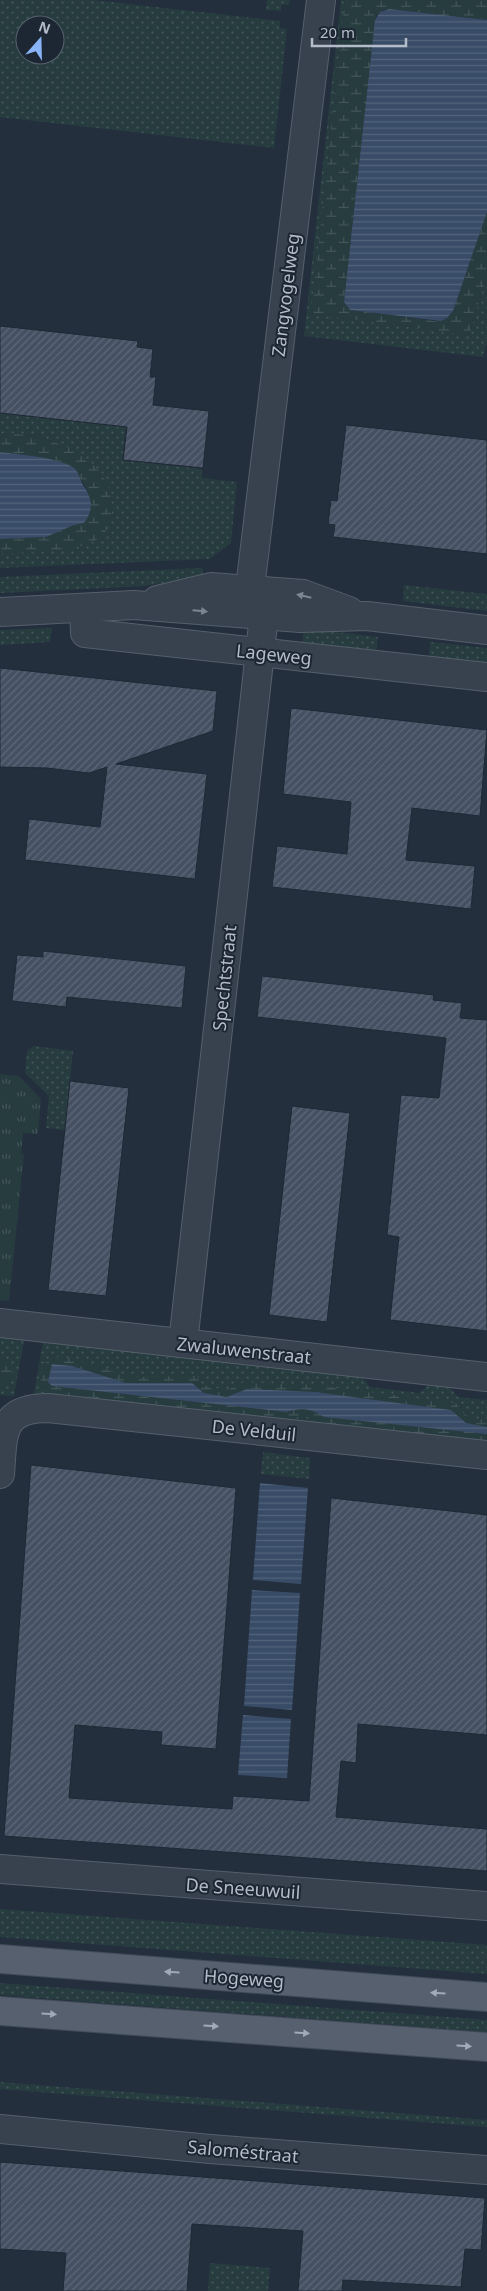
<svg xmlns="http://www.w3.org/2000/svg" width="487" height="2291" viewBox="0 0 487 2291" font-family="'Noto Sans',sans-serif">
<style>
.grass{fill:url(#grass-dots);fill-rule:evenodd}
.wetland{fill:url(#wetland-marsh)}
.park{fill:url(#park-tufts)}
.water{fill:url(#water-rules)}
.building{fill:url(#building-hatch);stroke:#1f2835}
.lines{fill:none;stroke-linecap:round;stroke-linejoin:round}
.minor-casing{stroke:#565f6c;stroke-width:30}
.major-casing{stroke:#414a57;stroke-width:30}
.minor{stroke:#38414e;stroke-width:28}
.major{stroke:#56606e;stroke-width:28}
.oneway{fill:#7c8592}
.oneway2{fill:#a1aab7}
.labels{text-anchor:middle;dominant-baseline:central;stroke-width:4;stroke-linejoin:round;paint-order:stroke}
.street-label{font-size:18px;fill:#b4bcc9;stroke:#1d2633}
</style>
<defs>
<pattern id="grass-dots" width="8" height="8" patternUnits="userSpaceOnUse" patternTransform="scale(1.25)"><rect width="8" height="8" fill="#263c3f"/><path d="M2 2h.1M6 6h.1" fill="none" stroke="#435659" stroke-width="1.8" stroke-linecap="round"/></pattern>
<pattern id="wetland-marsh" width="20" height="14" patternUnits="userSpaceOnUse" patternTransform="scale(1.25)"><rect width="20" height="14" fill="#263c3f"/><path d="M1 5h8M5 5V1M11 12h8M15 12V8" fill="none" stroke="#435659"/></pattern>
<pattern id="park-tufts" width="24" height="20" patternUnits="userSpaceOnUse" patternTransform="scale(1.25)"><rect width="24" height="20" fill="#263c3f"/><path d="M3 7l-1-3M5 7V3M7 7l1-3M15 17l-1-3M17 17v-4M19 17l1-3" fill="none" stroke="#435659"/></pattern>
<pattern id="water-rules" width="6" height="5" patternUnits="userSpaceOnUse" patternTransform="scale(1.25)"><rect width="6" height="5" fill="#394c67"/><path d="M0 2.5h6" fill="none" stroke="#53647b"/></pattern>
<pattern id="building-hatch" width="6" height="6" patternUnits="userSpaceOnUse" patternTransform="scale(1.25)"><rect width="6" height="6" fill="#455162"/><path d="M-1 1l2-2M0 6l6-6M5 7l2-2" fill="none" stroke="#5d6877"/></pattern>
</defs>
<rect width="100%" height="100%" fill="#242f3e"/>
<g class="grass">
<path d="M 0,0 L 93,0 L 280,21 L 280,28 L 287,29 L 274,148 L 0,117 ZM 25,25 L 55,25 L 55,55 L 25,55 Z"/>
<polygon points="267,0 290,0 289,5 282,4 281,11 266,10"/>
<polygon points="341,0 345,0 311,314 469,335 487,276 487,343 483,357 304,336"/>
<path d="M 0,413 L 126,427 L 122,460 L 202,469 L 202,478 L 237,482 L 231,543 L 210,559 L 0,568 L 0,553 C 32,552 65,552 95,540 L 105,481 C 82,446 41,433 0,433 Z"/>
<polygon points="202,568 203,576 145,586 0,593 0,577"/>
<polygon points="404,585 487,594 487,611 403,601"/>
<polygon points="52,628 50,642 0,645 0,630"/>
<polygon points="304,628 378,637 376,653 302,645"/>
<polygon points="430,642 487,648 487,665 429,658"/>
<polygon points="34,1046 73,1051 65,1130 46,1128 49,1096 25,1073 27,1051"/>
<polygon points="0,1337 24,1340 14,1396 0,1395"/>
<polygon points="43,1342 361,1376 370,1387 419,1393 429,1385 448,1386 458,1397 487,1400 487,1447 33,1398"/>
<polygon points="263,1452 310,1458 309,1479 261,1474"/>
<polygon points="0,1909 487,1945 487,1974 0,1937"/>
<polygon points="0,1983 487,2020 487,2032 0,1995"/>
<polygon points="0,2082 487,2120 487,2127 0,2089"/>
<polygon points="210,2263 270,2268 268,2291 208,2291"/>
</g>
<g class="wetland">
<polygon points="345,0 487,0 487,20 389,9 383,10 376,16 344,302 350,310 435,321 447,318 453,311 487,212 487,276 469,335 311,314"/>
<path d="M 0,433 C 46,433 116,455 112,513 C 111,525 105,535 95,541 C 67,554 30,552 0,553 L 0,539 L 46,537 L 74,525 L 84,523 C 85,515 90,500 88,492 C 75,458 32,456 0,452 Z"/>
<path d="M 55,1357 L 74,1359 L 130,1377 L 197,1376 L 202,1384 L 211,1388 L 229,1389 L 244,1382 L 314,1385 L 456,1403 C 462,1415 474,1422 487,1419 L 487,1441 L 322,1424 L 305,1416 L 287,1419 L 51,1393 C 37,1388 40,1374 45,1363 Z"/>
<path d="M 0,1358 C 12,1361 13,1367 13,1378 L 2,1385 L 0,1385 Z"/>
</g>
<polygon class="park" points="0,1074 19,1076 41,1099 38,1134 23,1133 21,1154 24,1154 9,1301 0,1300"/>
<g class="water">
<polygon points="389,9 487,20 487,212 453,311 447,318 441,321 350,310 344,302 375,20 380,12"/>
<path d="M 0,452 C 16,454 66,458 76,470 C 80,476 81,483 85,488 C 93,501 93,511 84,523 L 74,525 L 46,537 L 0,539 Z"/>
<path d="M 52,1364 L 72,1366 L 126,1383 L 192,1383 L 204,1393 L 227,1397 L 247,1389 L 315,1392 L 451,1410 L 466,1423 L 487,1427 L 487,1434 L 324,1417 C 313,1409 300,1407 287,1412 L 52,1386 L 48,1382 Z"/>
<polygon points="260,1483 308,1488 301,1584 253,1580"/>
<polygon points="252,1590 300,1593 292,1710 244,1706"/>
<polygon points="243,1715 291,1719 287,1778 238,1775"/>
</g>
<g class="building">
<polygon points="0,326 138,341 137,347 153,349 150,377 156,377 153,405 209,411 203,468 123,460 127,427 0,413"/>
<polygon points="346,425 487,440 487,554 333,537 335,525 328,524 331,500 337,501"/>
<polygon points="0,668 217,691 213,731 116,764 207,774 195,879 25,860 29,819 100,827 107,767 89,773 47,768 0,767"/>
<polygon points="291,708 487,730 480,816 412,808 406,860 475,866 471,909 272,887 277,846 347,854 351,802 283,794"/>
<polygon points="43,951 186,966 182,1008 67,997 66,1007 12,1001 17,955 43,957"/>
<polygon points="262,976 434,995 433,1000 462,1003 460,1018 487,1020 487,1331 390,1320 399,1237 387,1235 401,1095 439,1098 446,1038 257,1017"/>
<polygon points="70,1081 129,1088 106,1296 48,1290"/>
<polygon points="292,1106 350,1113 327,1322 269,1315"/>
<polygon points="31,1465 236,1488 216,1749 161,1745 162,1732 75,1725 69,1798 232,1809 233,1796 309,1801 331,1498 487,1515 487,1735 358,1724 356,1763 341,1761 336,1817 487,1829 487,1871 4,1836"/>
<polygon points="0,2162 485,2198 481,2250 465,2249 461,2287 343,2280 342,2291 298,2291 303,2231 192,2224 187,2291 63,2291 66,2253 0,2249"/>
</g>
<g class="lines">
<defs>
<g id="minor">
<polyline points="157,600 211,587 303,594 349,611"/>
<polyline points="84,608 85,633 487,677"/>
<polyline points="0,612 134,605 300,618 367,616 487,630"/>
<polyline points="0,1323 487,1377"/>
<polyline points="183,1343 260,652 263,624 251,580 321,0"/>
<path d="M 0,1474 C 3,1434 0,1408 48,1408 L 487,1455"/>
<polyline points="0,1869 487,1906"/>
<polyline points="0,2129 210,2149 487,2170"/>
</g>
<g id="major">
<polyline points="0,1959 487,1997"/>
<polyline points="0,2011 487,2047"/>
</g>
</defs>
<use href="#minor" class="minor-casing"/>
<use href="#major" class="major-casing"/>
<use href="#minor" class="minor"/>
<use href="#major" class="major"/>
</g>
<defs><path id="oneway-solid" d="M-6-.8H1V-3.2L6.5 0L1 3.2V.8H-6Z" transform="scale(1.25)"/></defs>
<g class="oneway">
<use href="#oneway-solid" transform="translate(304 596) rotate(-167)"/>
<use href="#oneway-solid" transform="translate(200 611) rotate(5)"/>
</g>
<g class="oneway2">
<use href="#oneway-solid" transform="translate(172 1972) rotate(-176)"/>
<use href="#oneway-solid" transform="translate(438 1993) rotate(-176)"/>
<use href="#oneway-solid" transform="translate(49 2014) rotate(4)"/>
<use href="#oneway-solid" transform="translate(211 2026) rotate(4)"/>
<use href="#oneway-solid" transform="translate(302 2033) rotate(4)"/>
<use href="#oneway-solid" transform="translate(464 2046) rotate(4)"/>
</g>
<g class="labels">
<g class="street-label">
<text transform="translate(285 295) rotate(-83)">Zangvogelweg</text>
<text transform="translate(274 654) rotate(6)">Lageweg</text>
<text transform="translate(224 978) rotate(-84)">Spechtstraat</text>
<text transform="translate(244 1350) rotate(6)">Zwaluwenstraat</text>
<text transform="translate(254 1430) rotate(6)">De Velduil</text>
<text transform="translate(243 1888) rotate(4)">De Sneeuwuil</text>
<text transform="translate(244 1978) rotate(4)">Hogeweg</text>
<text transform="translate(243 2151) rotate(5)">Saloméstraat</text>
</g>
</g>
<g transform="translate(40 40) rotate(20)"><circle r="24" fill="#1d2633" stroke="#59626f"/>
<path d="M0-4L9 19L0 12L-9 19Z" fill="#8ab4f8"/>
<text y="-8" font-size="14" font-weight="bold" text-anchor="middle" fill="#b4bcc9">N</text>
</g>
<path d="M312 38v8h94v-8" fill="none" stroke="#b4bcc9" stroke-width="2.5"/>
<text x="320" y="38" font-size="15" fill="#b4bcc9" stroke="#1d2633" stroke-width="4" paint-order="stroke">20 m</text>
</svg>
